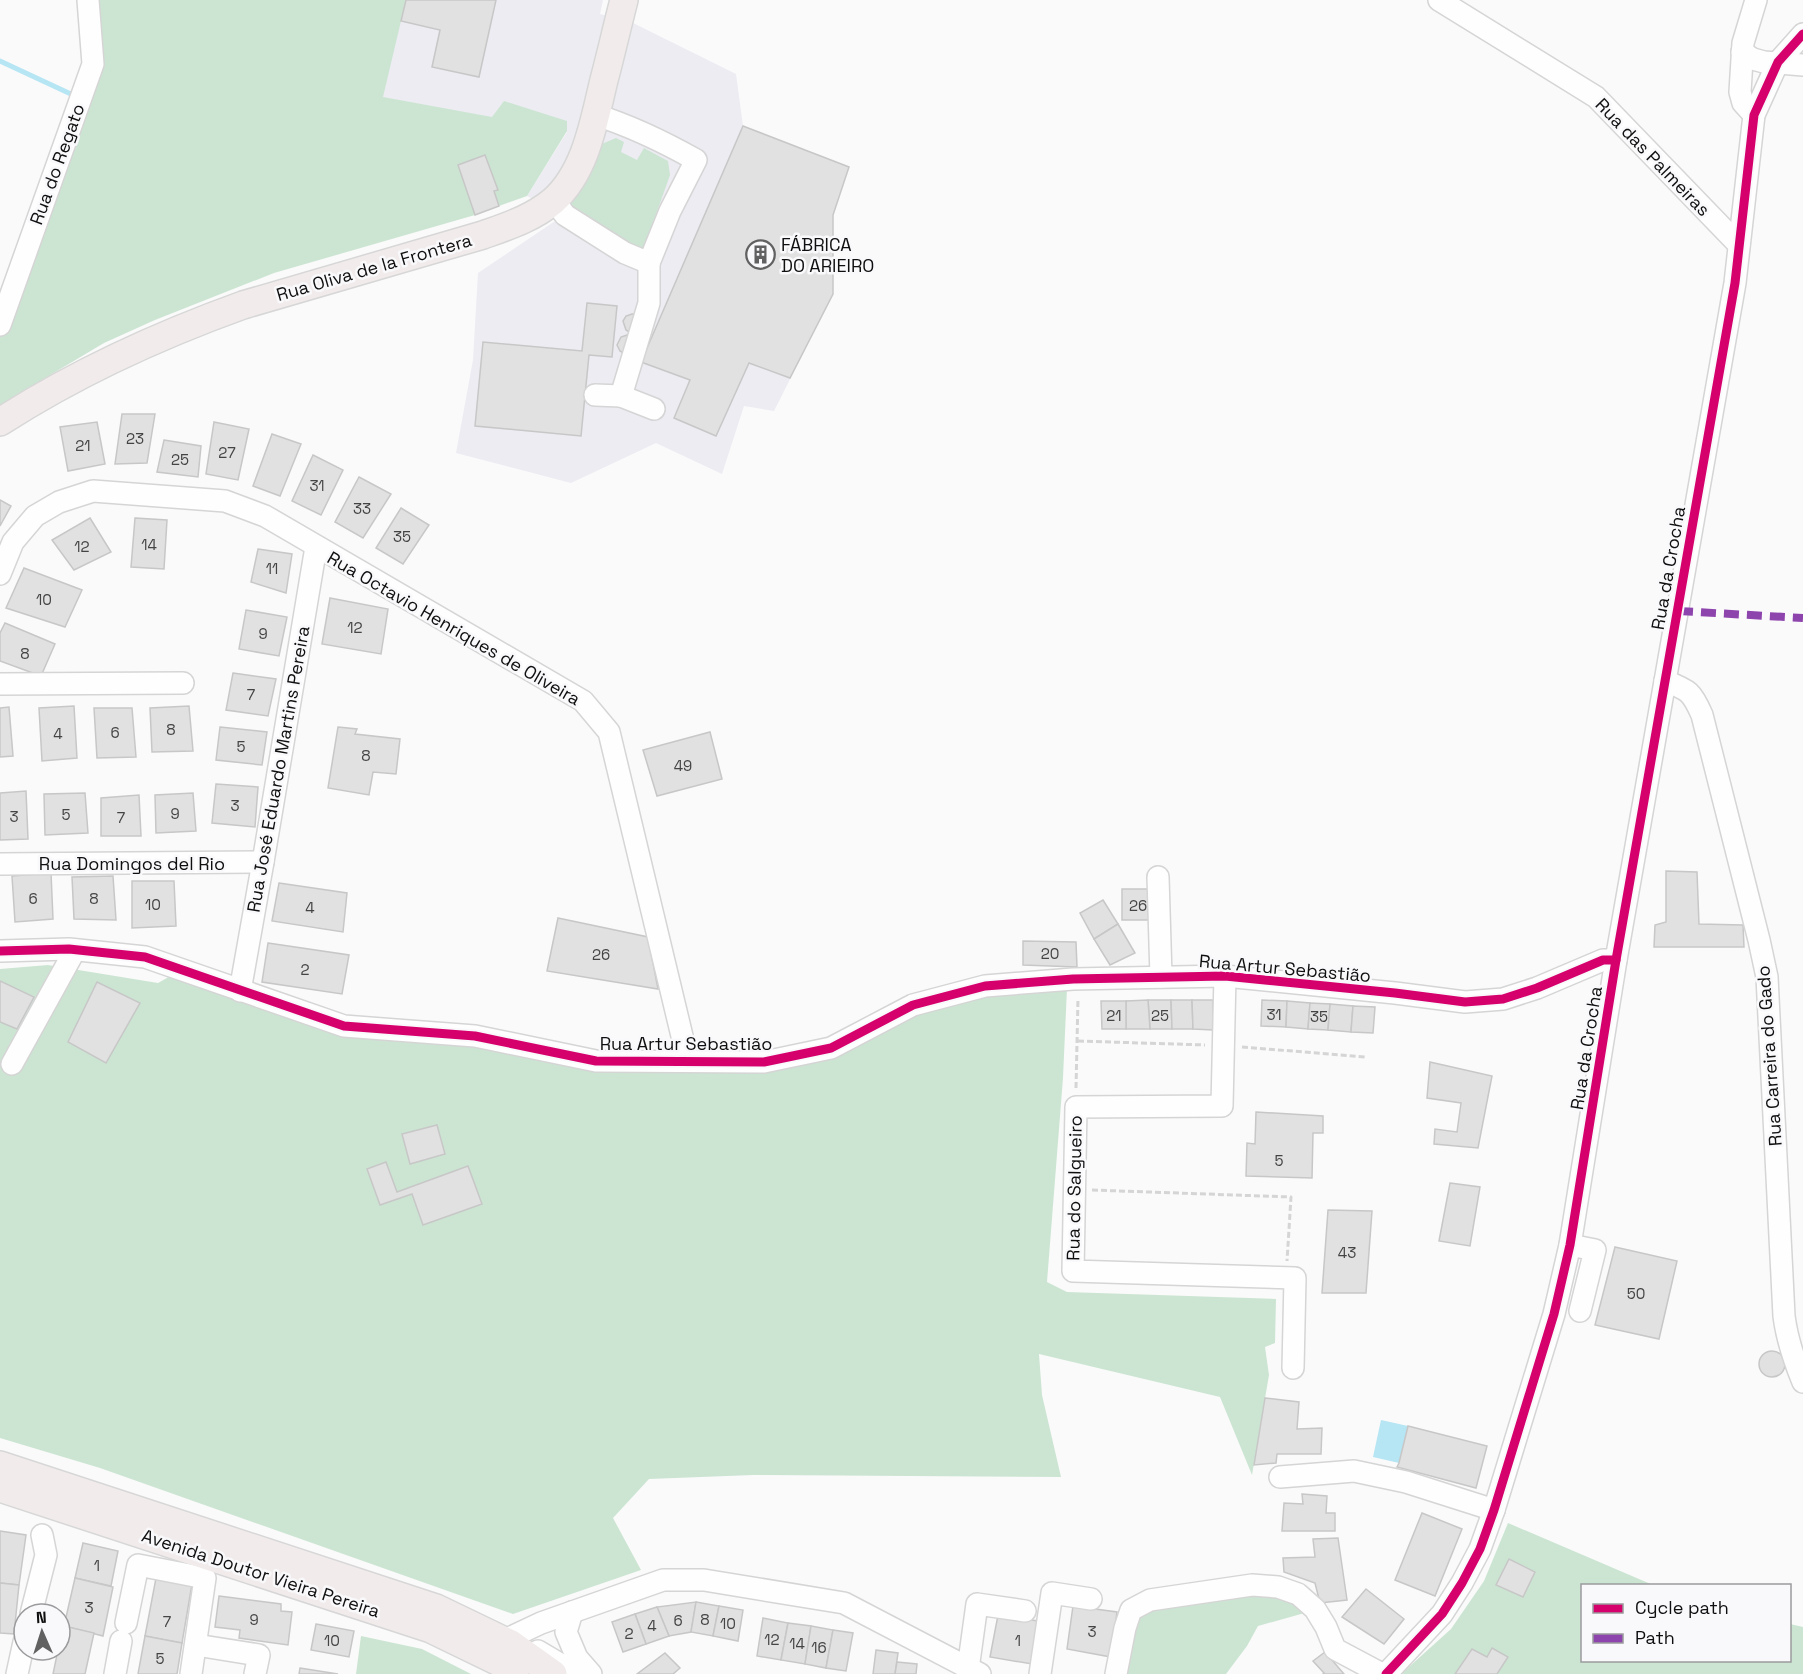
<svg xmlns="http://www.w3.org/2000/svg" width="1803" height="1674" viewBox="0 0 1803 1674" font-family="'Space Grotesk',sans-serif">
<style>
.built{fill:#ececf2}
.green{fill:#cce5d2}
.water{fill:#b6e5f3}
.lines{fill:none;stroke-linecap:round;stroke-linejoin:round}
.stream{stroke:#b6e5f3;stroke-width:5}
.building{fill:#e2e1e2;stroke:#c7c7c7;stroke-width:1.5}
.minor-casing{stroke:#d5d5d6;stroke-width:24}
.major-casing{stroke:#d7d7d7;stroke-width:30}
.path{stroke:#d5d5d6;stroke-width:3;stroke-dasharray:6 3;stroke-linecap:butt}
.minor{stroke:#fefefe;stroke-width:21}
.major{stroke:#f1eceb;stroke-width:27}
.quiet{stroke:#8e44ad;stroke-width:8;stroke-dasharray:15 8;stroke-linecap:butt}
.cycleway-casing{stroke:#f9f9fc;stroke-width:13}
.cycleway{stroke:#d6006c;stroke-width:9}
.labels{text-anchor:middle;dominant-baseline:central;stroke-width:5;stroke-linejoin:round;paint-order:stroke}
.number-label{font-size:15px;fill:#444}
.street-label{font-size:18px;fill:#0f0f0f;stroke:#f9f9fc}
.poi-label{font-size:18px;fill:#0f0f0f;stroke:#f9f9fc;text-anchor:start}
</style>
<rect width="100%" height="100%" fill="#fafafb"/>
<polygon class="built" points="333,0 603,0 600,14 629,21 736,74 743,126 849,167 833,215 833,294 774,411 744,406 722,474 656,443 571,483 456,453 473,360 478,273 564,215 527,196 567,132 470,127 313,94"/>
<g class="green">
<polygon points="96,0 406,0 383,97 492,117 504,101 567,121 567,131 527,196 499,206 493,191 485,156 458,165 475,215 274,273 155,320 104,343 0,405 0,329 101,60"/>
<polygon points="616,138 624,142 621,152 637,160 644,148 668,161 670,175 643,251 565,215 597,146"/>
<polygon points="48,965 158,983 174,974 345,1033 771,1071 917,1014 987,993 1067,988 1063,1078 1047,1282 1067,1292 1276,1299 1275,1343 1265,1347 1269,1375 1252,1475 1220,1397 1039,1354 1042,1395 1061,1477 753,1475 649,1479 613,1518 641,1570 513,1614 100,1468 0,1438 0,969"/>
<polygon points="1508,1523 1653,1585 1582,1586 1582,1660 1790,1660 1790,1624 1803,1627 1803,1674 1401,1674 1451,1629 1484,1581"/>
<polygon points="1278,1593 1308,1612 1258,1626 1247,1646 1226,1674 1121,1674 1137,1612 1153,1604"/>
<polygon points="361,1636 422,1649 471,1674 356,1674"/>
</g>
<polygon class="water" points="1381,1420 1408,1426 1399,1463 1373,1457"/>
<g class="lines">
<polyline class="stream" points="0,61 73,95"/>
</g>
<g class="building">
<polygon points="406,0 496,0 479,77 432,67 440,30 401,21"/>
<polygon points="743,126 849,167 833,215 833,294 790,378 749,363 716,436 674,418 690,380 641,362"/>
<polygon points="485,155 498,190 494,191 499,206 475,215 458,165"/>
<polygon points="587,303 617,306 612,357 589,355 581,436 475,426 483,342 582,351"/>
<polygon points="632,314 636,314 631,333 626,330 623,321 626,316"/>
<polygon points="627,335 630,335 625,354 620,351 617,345 621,337"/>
<polygon points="122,414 155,414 147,463 115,464"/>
<polygon points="97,422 105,464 68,471 60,427"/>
<polygon points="214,422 249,429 238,480 206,474"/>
<polygon points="272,434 301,444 280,496 253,486"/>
<polygon points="164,440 201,446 198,477 157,472"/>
<polygon points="313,455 343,470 321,515 292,501"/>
<polygon points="359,477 391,494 363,538 335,522"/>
<polygon points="0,500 11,506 0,526"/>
<polygon points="401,508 429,525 403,564 376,548"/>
<polygon points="90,518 111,552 74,570 52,540"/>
<polygon points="135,518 167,520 164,569 131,567"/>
<polygon points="258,549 292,554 286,593 251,582"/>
<polygon points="24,568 82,590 65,627 6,608"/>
<polygon points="330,598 388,609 381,654 322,644"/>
<polygon points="246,610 287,617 279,656 239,649"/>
<polygon points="5,623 55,644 41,676 0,661 0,633"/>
<polygon points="233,673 276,679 268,716 226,710"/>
<polygon points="74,706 77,758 42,761 39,708"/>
<polygon points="189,706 193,751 152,752 150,708"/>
<polygon points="9,707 13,756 0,757 0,708"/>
<polygon points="94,708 132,708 136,757 97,758"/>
<polygon points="220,727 267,732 262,765 216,760"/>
<polygon points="338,727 357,729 355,734 400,739 396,774 373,772 369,795 328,788"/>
<polygon points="710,732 722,779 657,796 643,750"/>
<polygon points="216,784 258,787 255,827 212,823"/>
<polygon points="26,791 28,839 0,840 0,793"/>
<polygon points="85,793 88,833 45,835 44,794"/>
<polygon points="193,793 196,831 156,833 155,795"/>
<polygon points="139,795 141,836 101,836 101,798"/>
<polygon points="1666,871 1697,872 1699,924 1743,925 1744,947 1654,947 1655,925 1666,922"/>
<polygon points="51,873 53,919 15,922 12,876"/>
<polygon points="113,876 116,920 74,919 72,877"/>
<polygon points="132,881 174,881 176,926 132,928"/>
<polygon points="279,883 347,893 343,932 272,921"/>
<rect x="1122" y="889" width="31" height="31"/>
<polygon points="1103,900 1118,924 1094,939 1080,913"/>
<polygon points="558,918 648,937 658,989 547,971"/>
<polygon points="1118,924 1135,953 1110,965 1094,939"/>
<polygon points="1023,941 1076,942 1077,967 1023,965"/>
<polygon points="268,943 349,955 342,994 262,982"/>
<polygon points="0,981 34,997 17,1029 0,1022"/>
<polygon points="97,982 140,1003 106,1063 68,1042"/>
<polygon points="1148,1000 1171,1000 1172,1029 1150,1029"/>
<polygon points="1148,1000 1150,1029 1126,1029 1126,1001"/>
<polygon points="1171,1000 1192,1000 1193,1029 1172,1029"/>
<polygon points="1192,1000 1213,1000 1213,1030 1193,1029"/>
<polygon points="1262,1000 1287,1001 1286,1027 1261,1026"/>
<polygon points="1101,1001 1126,1001 1126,1029 1102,1029"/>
<polygon points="1287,1001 1310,1003 1308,1029 1286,1027"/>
<polygon points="1310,1003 1330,1004 1328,1030 1308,1029"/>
<polygon points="1330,1004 1353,1006 1351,1032 1328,1030"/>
<polygon points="1353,1006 1375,1007 1373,1033 1351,1032"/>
<polygon points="1430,1062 1492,1076 1478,1148 1434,1144 1435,1129 1457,1132 1461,1103 1427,1098"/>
<polygon points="1256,1112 1323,1116 1323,1133 1313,1133 1312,1178 1246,1176 1247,1143 1255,1144"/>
<polygon points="437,1125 445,1154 410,1164 402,1134"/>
<polygon points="386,1162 397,1192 468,1166 482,1204 423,1225 412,1194 380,1205 367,1169"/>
<polygon points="1450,1183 1480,1187 1470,1246 1439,1241"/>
<polygon points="1328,1210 1372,1211 1366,1293 1322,1293"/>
<polygon points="1615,1247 1677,1261 1659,1339 1595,1325"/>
<circle cx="1772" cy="1364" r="13"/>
<polygon points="1265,1398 1299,1402 1297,1429 1322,1428 1321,1454 1277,1454 1276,1463 1254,1465"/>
<polygon points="1408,1426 1487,1446 1476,1488 1397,1467 1399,1463"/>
<polygon points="1302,1494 1327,1496 1326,1513 1335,1513 1335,1531 1282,1531 1284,1503 1303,1504"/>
<polygon points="1422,1513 1462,1529 1435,1596 1395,1580"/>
<polygon points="0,1531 26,1535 19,1585 0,1583"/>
<polygon points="1338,1538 1347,1600 1320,1603 1315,1583 1284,1572 1283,1558 1315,1557 1313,1539"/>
<polygon points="83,1543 118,1551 111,1586 75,1578"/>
<polygon points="1509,1559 1535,1572 1523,1597 1496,1585"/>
<polygon points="75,1578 113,1587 103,1636 64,1626"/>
<polygon points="156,1578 192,1584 182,1643 145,1636"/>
<polygon points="0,1583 19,1585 14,1634 0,1633"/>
<polygon points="1366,1589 1404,1619 1384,1644 1342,1617"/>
<polygon points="219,1596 281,1604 281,1611 292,1612 288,1645 239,1638 240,1630 215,1627"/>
<polygon points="696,1602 691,1632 669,1636 657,1607"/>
<polygon points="696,1602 719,1606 713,1636 691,1632"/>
<polygon points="719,1606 743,1610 738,1641 713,1636"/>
<polygon points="1073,1606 1117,1612 1111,1657 1067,1649"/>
<polygon points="657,1607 669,1636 646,1644 635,1614"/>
<polygon points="635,1614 646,1644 623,1652 612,1622"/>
<polygon points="998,1615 1045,1622 1038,1665 990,1657"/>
<polygon points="763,1618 788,1623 781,1660 757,1656"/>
<polygon points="788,1623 811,1626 805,1664 781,1660"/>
<polygon points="316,1624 354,1631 349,1657 311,1650"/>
<polygon points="64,1626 94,1633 85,1674 53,1674 58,1650 60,1650"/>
<polygon points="811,1626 833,1630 826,1668 805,1664"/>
<polygon points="833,1630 853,1633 846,1671 826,1668"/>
<polygon points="145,1636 182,1643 177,1674 138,1674"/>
<polygon points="1492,1648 1508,1657 1497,1674 1455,1674 1472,1649 1487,1657"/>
<polygon points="876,1650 898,1653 895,1674 873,1674"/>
<polygon points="1325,1652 1344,1674 1323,1674 1324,1673 1313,1661"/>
<polygon points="665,1653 680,1668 673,1674 637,1674"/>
<polygon points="897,1662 917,1664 916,1674 895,1674"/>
<polygon points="300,1668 338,1674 299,1674"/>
</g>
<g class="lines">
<defs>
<g id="minor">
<polyline points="1439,0 1596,97 1739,245"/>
<polyline points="1742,52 1753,59 1764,62 1803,65"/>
<polyline points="1754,115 1743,103 1740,92 1743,43 1756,0"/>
<path d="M 554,200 L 565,215 L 625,253 L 649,263 L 670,211 L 696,160 C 664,142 631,126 596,115"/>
<polyline points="0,325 93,64 88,0"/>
<polyline points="595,395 621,396 649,303 649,263"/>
<polyline points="621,396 654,409"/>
<polyline points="0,574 13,542 35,516 59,502 93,491 225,501 265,516 583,701 609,732 688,1061"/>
<path d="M 1665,681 C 1689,690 1692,692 1702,715 L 1759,940 L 1767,977 L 1784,1316 C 1787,1340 1794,1360 1803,1382"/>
<polyline points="0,684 183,683"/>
<polyline points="0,864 263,862"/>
<polyline points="1158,877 1161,977"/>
<polyline points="0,951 69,949 145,957 344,1026 475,1036 596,1061 764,1062 831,1048 913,1005 985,986 1073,979 1225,976 1395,993 1465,1002 1503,999 1537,988 1603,960 1616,960"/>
<polyline points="1225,976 1222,1106 1076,1107 1073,1271 1295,1278 1293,1368"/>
<polyline points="240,991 263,862 316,547"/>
<polyline points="12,1064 75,950"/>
<polyline points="1570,1245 1595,1250 1580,1311"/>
<polyline points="1280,1477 1354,1471 1406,1482 1494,1510"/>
<polyline points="572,1612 566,1632 577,1658 591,1674"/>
<polyline points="31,1614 46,1555 42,1535"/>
<polyline points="126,1623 138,1565 205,1578 191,1674"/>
<polyline points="503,1641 541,1623 663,1580 704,1580 844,1603 980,1674"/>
<polyline points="196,1645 259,1655 255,1674"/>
<polyline points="538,1651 577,1674"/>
<polyline points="968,1669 977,1604 1025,1611"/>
<polyline points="17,1674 24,1642"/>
<polyline points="115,1674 121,1641"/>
<polyline points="1040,1674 1052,1593 1091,1599"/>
<polyline points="1116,1674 1125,1628 1131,1610 1150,1600 1252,1585 1278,1587 1298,1594 1315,1609 1326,1627 1335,1649 1382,1674"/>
<polyline points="1386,1674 1442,1614 1462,1583 1480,1549 1494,1510 1554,1314 1570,1245 1616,960 1735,283 1754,115 1778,62 1803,34"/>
</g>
<g id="major">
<path d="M 0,422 C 76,373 157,336 243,305 L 483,235 C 508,226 533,218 553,201 C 586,172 594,121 604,80 C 611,54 617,27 624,0"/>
<polyline points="0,1465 436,1608 511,1644 553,1674"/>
<polyline points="0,1488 431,1629 499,1662 515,1674"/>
</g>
</defs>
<use href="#minor" class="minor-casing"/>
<use href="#major" class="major-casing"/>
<g class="path">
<polyline points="1078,1041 1205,1045"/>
<polyline points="1242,1047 1366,1057"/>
<polyline points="1076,1088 1078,998"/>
<polyline points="1092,1190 1291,1197 1287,1261"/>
</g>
<use href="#minor" class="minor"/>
<use href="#major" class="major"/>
<polyline class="quiet" points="1678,611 1803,618"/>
<defs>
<g id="cycleway">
<polyline points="0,951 69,949 145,957 344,1026 475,1036 596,1061 764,1062 831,1048 913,1005 985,986 1073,979 1225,976 1395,993 1465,1002 1503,999 1537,988 1603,960 1616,960"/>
<polyline points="1386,1674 1442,1614 1462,1583 1480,1549 1494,1510 1554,1314 1570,1245 1616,960 1735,283 1754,115 1778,62 1803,34"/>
</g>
</defs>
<use href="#cycleway" class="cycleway-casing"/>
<use href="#cycleway" class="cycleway"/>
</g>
<defs>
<symbol id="building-ring" viewBox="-11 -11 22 22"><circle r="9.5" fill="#f9f9fc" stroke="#616162" stroke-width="1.5"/><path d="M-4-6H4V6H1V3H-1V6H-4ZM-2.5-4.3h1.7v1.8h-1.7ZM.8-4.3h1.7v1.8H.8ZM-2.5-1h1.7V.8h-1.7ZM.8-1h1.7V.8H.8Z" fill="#616162"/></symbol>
</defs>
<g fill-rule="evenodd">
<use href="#building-ring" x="744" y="238" width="33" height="33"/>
</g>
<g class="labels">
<g class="number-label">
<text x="135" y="438">23</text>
<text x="83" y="445">21</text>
<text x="227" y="452">27</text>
<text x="180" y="459">25</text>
<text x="317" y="485">31</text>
<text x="362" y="508">33</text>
<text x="402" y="536">35</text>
<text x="149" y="544">14</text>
<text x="82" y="546">12</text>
<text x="272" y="568">11</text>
<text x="44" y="599">10</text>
<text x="355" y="627">12</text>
<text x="263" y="633">9</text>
<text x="25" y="653">8</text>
<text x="251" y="694">7</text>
<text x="171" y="729">8</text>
<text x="115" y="732">6</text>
<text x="58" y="733">4</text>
<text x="241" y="746">5</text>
<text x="366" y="755">8</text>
<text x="683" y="765">49</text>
<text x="235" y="805">3</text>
<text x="175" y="813">9</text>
<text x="66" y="814">5</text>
<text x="14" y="816">3</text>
<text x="121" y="817">7</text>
<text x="33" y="898">6</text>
<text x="94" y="898">8</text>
<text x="153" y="904">10</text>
<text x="1138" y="905">26</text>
<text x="310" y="907">4</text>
<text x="1050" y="953">20</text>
<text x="601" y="954">26</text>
<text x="305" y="969">2</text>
<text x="1274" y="1014">31</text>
<text x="1114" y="1015">21</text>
<text x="1160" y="1015">25</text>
<text x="1319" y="1016">35</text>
<text x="1279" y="1160">5</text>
<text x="1347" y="1252">43</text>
<text x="1636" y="1293">50</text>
<text x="97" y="1565">1</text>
<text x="89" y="1607">3</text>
<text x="254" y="1619">9</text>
<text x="705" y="1619">8</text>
<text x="678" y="1620">6</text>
<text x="167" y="1621">7</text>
<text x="728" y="1623">10</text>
<text x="652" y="1625">4</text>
<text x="1092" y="1631">3</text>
<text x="629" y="1633">2</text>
<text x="772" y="1639">12</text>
<text x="332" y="1640">10</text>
<text x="1018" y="1640">1</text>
<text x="797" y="1643">14</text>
<text x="819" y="1647">16</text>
<text x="160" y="1658">5</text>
</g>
<g class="street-label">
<text transform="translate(1653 157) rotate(46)">Rua das Palmeiras</text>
<text transform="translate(57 164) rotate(-70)">Rua do Regato</text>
<text transform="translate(374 267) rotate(-16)">Rua Oliva de la Frontera</text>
<text transform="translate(1668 568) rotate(-80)">Rua da Crocha</text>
<text transform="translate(454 628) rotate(30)">Rua Octavio Henriques de Oliveira</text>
<text transform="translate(278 769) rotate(-80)">Rua José Eduardo Martins Pereira</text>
<text x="132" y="863">Rua Domingos del Rio</text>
<text transform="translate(1285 968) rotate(5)">Rua Artur Sebastião</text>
<text x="686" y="1043">Rua Artur Sebastião</text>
<text transform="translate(1586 1048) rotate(-81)">Rua da Crocha</text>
<text transform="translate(1769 1056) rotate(-94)">Rua Carreira do Gado</text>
<text transform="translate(1074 1188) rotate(-89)">Rua do Salgueiro</text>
<text transform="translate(261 1573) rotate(18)">Avenida Doutor Vieira Pereira</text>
</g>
<g class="poi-label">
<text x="781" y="244">FÁBRICA<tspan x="781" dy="21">DO ARIEIRO</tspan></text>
</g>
</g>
<rect x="1581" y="1584" width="210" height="78" fill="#f9f9fc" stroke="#9b9b9d" stroke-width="1.5"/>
<rect x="1593" y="1604" width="30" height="9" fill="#d6006c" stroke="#9b9b9d" stroke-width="1.5"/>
<text x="1635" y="1614" font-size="18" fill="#0f0f0f">Cycle path</text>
<rect x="1593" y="1634" width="30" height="9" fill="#8e44ad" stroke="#9b9b9d" stroke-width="1.5"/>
<text x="1635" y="1644" font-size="18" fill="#0f0f0f">Path</text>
<g transform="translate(42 1632) rotate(357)"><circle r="28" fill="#f9f9fc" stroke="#9b9b9d" stroke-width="1.5"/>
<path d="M0-4.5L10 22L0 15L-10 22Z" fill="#616162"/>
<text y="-9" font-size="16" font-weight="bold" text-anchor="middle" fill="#0f0f0f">N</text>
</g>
</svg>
